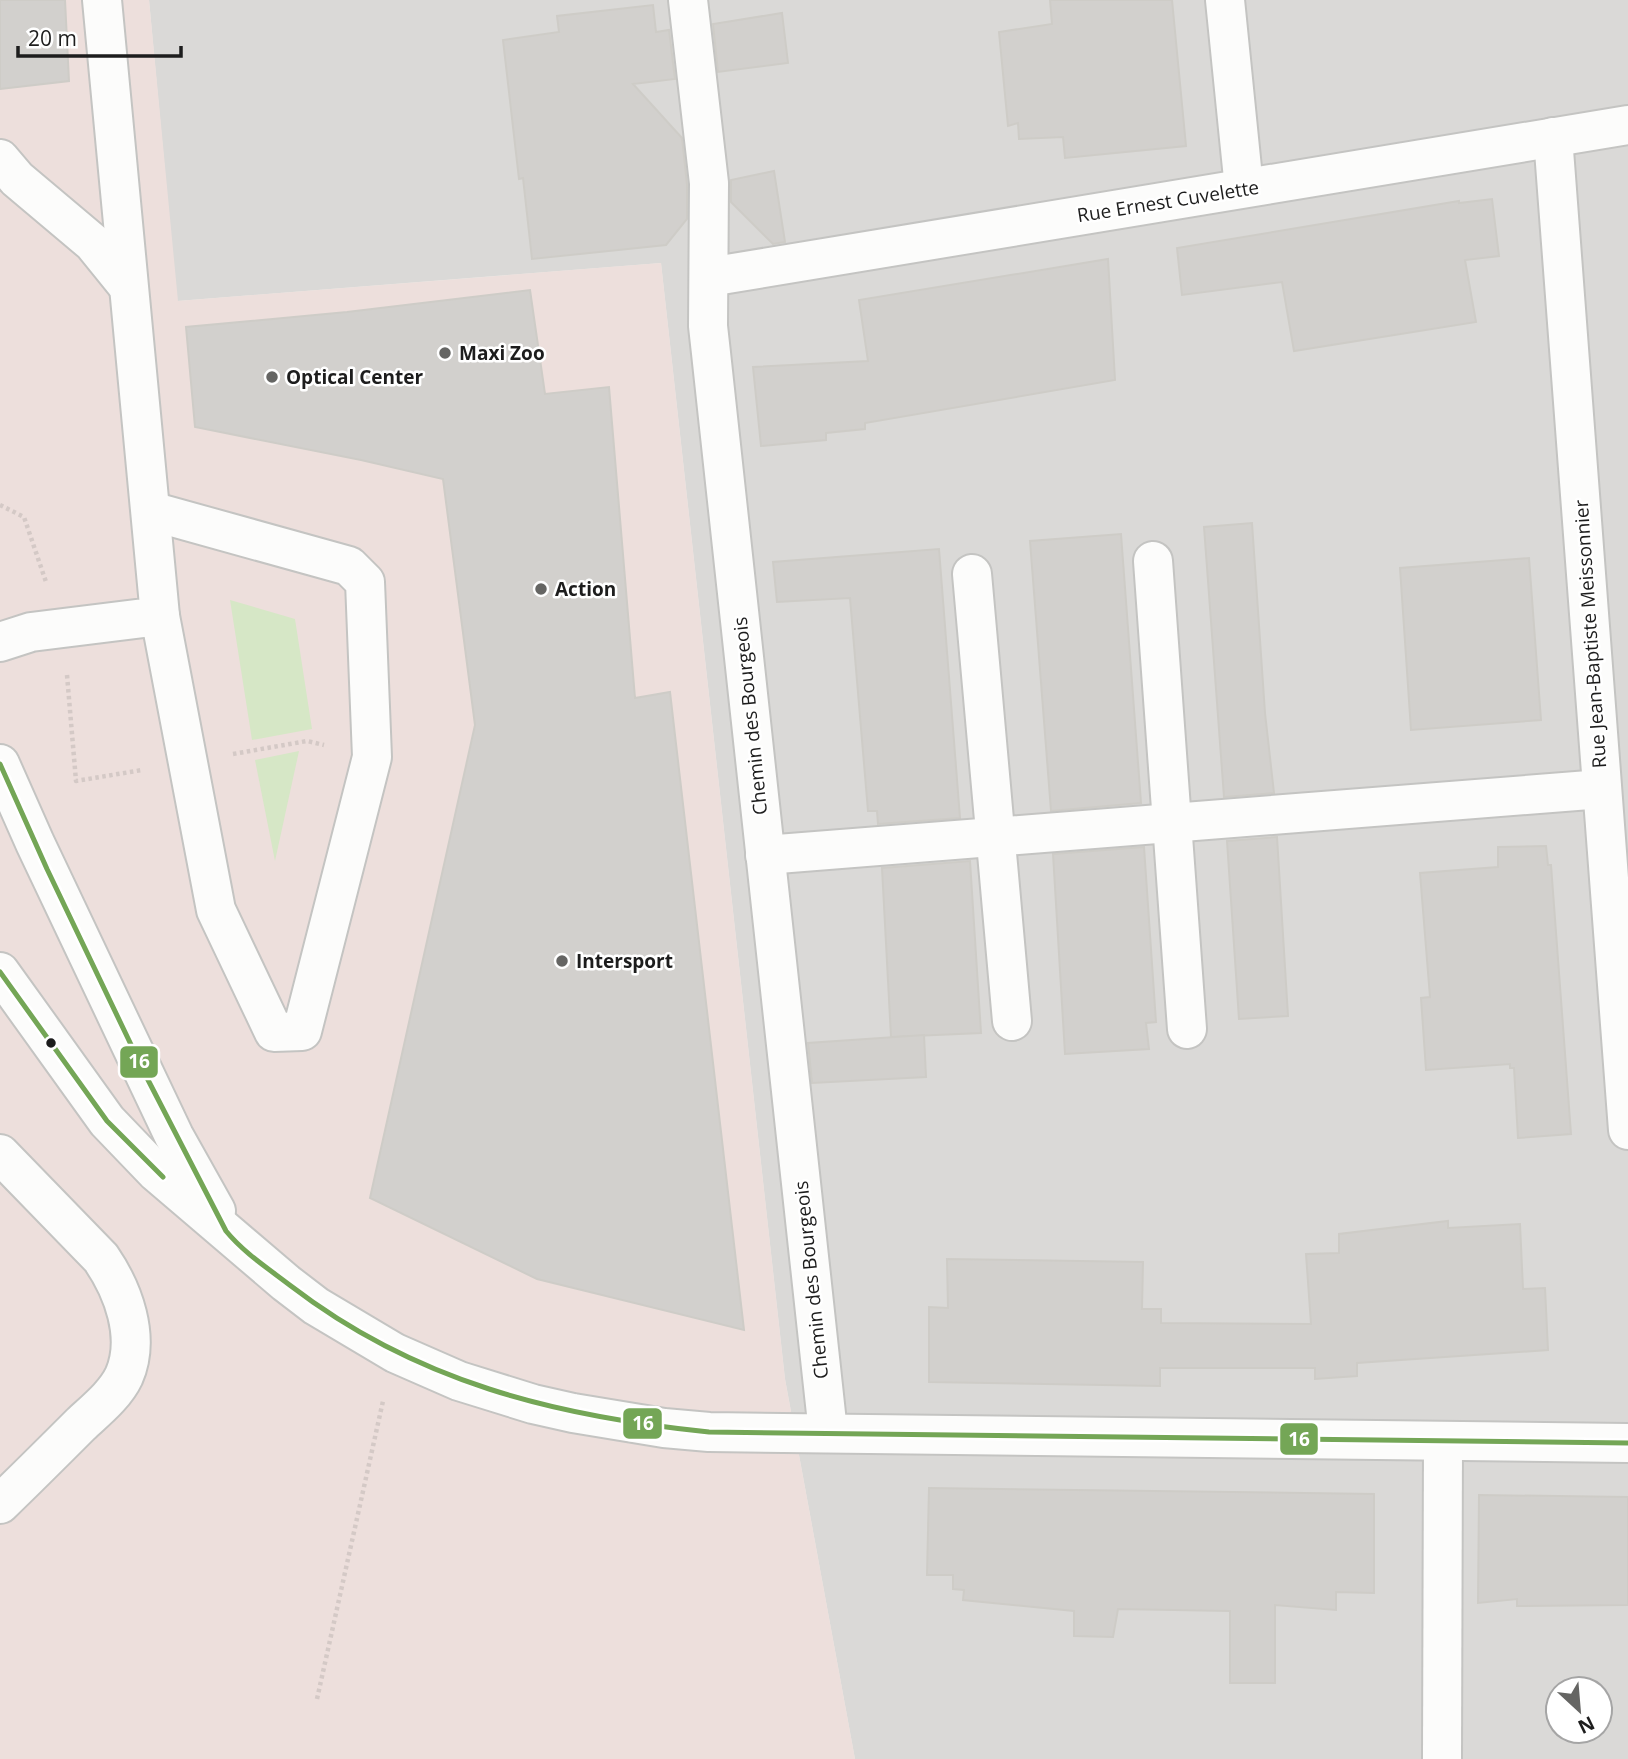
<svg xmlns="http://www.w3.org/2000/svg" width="1628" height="1759" viewBox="0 0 1628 1759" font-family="'Open Sans',sans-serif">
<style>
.residential{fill:#dad9d7;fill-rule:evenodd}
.commercial{fill:#eddfdc}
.grass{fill:#d6e7c6}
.building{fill:#d2d0cd;stroke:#ceccc7;stroke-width:2}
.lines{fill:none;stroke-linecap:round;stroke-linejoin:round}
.minor-casing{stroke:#c4c4c2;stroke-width:42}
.path{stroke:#d4c9c6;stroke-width:4.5;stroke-dasharray:3.5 3.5;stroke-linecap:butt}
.minor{stroke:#fcfcfb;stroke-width:38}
.bus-1-casing{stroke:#fff;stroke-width:10}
.bus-1{stroke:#74a656;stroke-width:5}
.poi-dot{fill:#656563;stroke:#fff;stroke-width:2.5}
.bus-dot{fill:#1d1d1d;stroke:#fff;stroke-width:2.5}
.labels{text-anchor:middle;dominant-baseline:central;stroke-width:5;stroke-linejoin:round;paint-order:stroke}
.street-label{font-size:19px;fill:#1d1d1d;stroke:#fff}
.poi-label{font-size:19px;font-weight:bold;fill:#1d1d1d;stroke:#fff;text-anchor:start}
.line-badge{stroke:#fff;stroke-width:2.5}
.badge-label{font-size:19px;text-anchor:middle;font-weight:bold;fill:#fff}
</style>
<rect width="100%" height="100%" fill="#ebeae6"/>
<path class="residential" d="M 149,0 L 1628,0 L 1628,1759 L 855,1759 L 785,1379 L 661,263 L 177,301 ZM 1558,1689 L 1600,1689 L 1600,1731 L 1558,1731 Z"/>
<polygon class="commercial" points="0,0 149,0 178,301 661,263 785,1379 855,1759 0,1759"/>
<g class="grass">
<polygon points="230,600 295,619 312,729 252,740"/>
<polygon points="299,751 275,861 255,760"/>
</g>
<g class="building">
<polygon points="0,0 65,0 69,81 0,89"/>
<polygon points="1050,0 1172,0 1186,146 1065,158 1063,137 1019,139 1018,123 1008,126 999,32 1052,24"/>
<polygon points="653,5 656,32 669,30 675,79 633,84 682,138 687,184 687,219 666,245 532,259 523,178 519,179 503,40 559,32 557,16"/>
<polygon points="782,13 788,63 718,72 713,24"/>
<polygon points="774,171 785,242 773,244 731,202 731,180"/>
<polygon points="1492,199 1499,256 1465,260 1476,322 1294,351 1282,282 1182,295 1177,248 1459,201 1459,203"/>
<polygon points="1108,259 1115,380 865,423 865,429 826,433 826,440 761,446 753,367 868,361 859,300"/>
<polygon points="530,290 545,394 609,387 635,698 670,692 744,1330 537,1279 370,1198 475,725 443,479 361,460 195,427 186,327 347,312"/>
<polygon points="1252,523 1265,713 1274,793 1224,797 1204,527"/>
<polygon points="1121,534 1141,803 1051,811 1030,541"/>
<polygon points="939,549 960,818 878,824 877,811 868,811 850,598 777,602 773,562"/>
<polygon points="1529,558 1541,720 1411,730 1400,568"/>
<polygon points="1277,837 1288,1016 1239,1019 1227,841"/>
<polygon points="1546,846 1548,865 1551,865 1571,1134 1518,1138 1514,1068 1510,1068 1510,1064 1426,1070 1421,998 1430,997 1420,873 1498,867 1498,847"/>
<polygon points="1144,847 1156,1022 1146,1023 1149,1049 1065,1054 1053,854"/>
<polygon points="970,861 981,1033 891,1037 882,868"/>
<polygon points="924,1035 926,1077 812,1083 808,1043"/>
<polygon points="1448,1221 1448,1228 1520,1224 1523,1289 1545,1288 1548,1350 1357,1363 1357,1376 1315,1379 1315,1368 1160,1368 1160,1386 929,1382 929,1307 948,1308 947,1259 1143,1262 1142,1309 1161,1309 1161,1323 1311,1324 1306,1254 1339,1253 1339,1234"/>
<polygon points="929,1488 1374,1494 1374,1593 1336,1592 1336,1610 1275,1605 1275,1683 1230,1683 1230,1611 1118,1609 1113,1637 1074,1636 1074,1611 963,1600 964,1590 953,1589 953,1575 927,1575"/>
<polygon points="1479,1495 1628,1497 1628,1605 1517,1606 1517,1599 1478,1603"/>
</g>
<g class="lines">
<defs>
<g id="minor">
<polyline points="688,0 709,183 708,326 711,353 828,1432"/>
<polyline points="1225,0 1244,188"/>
<polyline points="1553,137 1628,1130"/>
<polyline points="0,159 17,179 93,243 127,285"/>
<polyline points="709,277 1628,125"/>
<polyline points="151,511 349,566 365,582 372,757 302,1031 274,1032 216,910 160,616"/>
<polyline points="1153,561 1187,1029"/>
<polyline points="972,574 1012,1021"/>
<polyline points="0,642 31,632 160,616 102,0"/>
<polyline points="0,764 35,843 174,1136 216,1211"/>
<polyline points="765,855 1602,789"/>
<polyline points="0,972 107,1121 156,1172 286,1283 316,1306 395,1353 459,1381 533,1404 573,1413 664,1428 709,1432 1628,1443"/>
<path d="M 0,1154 L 101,1258 C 123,1290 141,1337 124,1376 C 115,1395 96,1410 81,1424 C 54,1451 27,1478 0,1504"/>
<polyline points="1442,1759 1443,1442"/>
</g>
</defs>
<use href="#minor" class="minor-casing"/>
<g class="path">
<polyline points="0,505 24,517 46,582"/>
<polyline points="67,675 76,781 142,770"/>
<polyline points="233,754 307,741 324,745"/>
<polyline points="317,1699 383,1401"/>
</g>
<use href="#minor" class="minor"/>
<defs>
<g id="bus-1">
<path d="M 0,764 L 47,869 L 146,1076 L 226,1231 C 244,1253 269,1269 291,1286 C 416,1382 555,1416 709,1432 L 1628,1443"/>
<polyline points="0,972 107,1121 163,1177"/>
</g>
</defs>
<use href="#bus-1" class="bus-1-casing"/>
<use href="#bus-1" class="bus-1"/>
</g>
<g class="poi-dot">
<circle cx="445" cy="353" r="7"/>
<circle cx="272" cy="377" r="7"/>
<circle cx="541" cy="589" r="7"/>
<circle cx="562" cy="961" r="7"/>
</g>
<circle class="bus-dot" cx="51" cy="1043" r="6"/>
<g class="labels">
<g class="street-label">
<text transform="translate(1168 201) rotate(-9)">Rue Ernest Cuvelette</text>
<text transform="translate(1590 634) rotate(-94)">Rue Jean-Baptiste Meissonnier</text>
<text transform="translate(750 716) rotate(-96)">Chemin des Bourgeois</text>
<text transform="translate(811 1280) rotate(-96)">Chemin des Bourgeois</text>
</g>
<g class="poi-label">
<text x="459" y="353">Maxi Zoo</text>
<text x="286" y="377">Optical Center</text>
<text x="555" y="589">Action</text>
<text x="576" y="961">Intersport</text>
</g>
</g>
<g class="line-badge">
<rect x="119" y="1045" width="40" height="34" rx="7" fill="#74a656"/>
<rect x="622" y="1407" width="41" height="33" rx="7" fill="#74a656"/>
<rect x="1279" y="1422" width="40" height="34" rx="7" fill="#74a656"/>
</g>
<g class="badge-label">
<text x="139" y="1068">16</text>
<text x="643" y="1430">16</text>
<text x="1299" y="1446">16</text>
</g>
<g transform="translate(1579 1710) rotate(154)"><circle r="33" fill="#ffffff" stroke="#a5a5a5" stroke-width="2"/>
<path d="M0-5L12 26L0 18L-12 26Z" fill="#656563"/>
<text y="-10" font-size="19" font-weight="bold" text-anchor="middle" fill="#1d1d1d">N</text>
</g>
<path d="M18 46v10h163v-10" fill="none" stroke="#1d1d1d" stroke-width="3.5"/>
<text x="28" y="46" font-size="21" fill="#1d1d1d" stroke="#ffffff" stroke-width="5" paint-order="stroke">20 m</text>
</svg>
